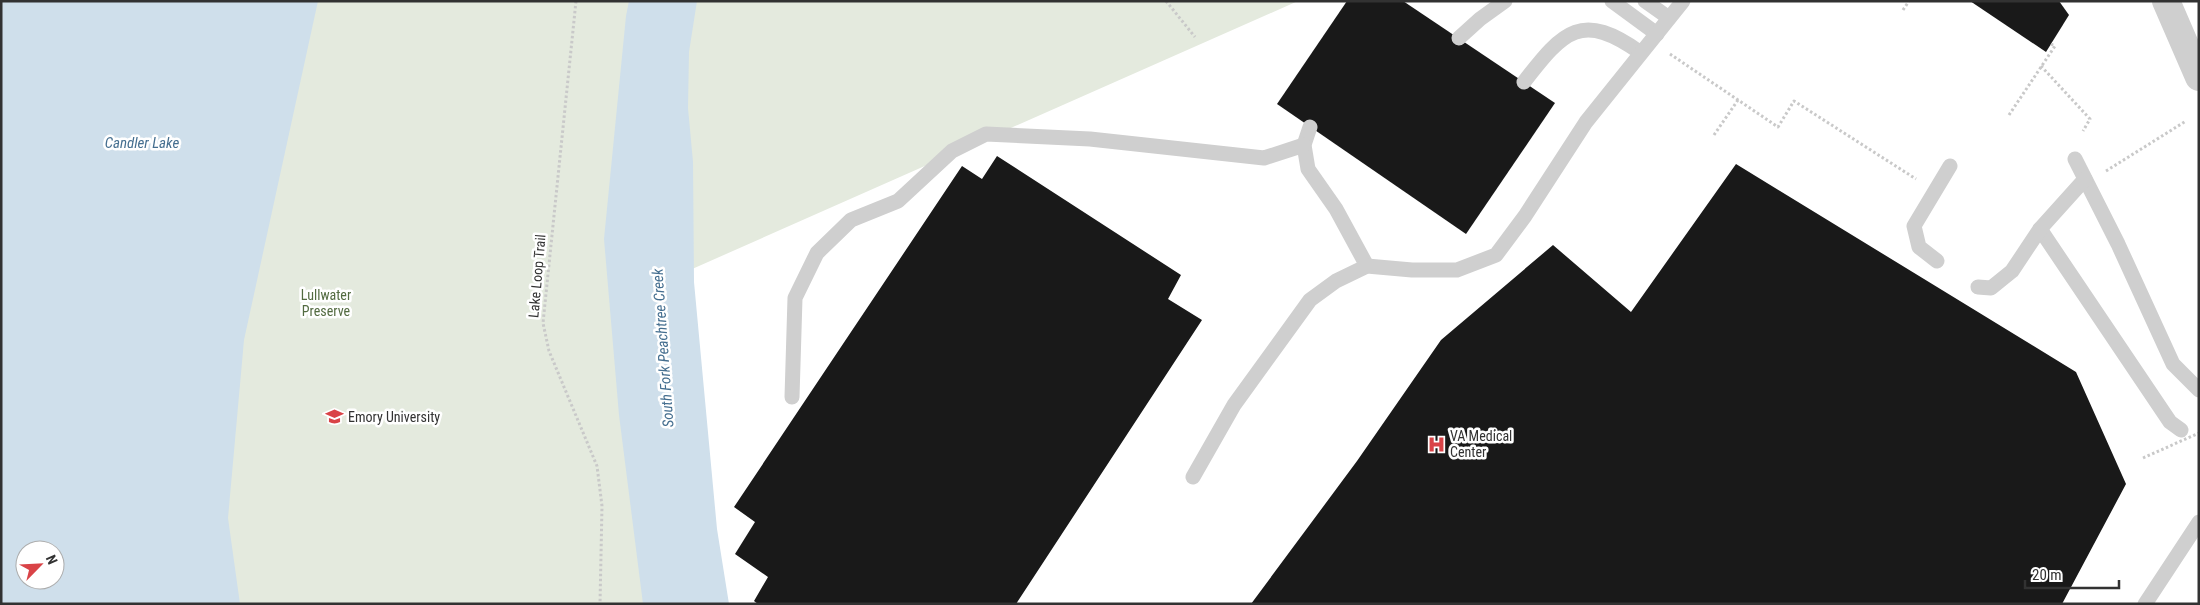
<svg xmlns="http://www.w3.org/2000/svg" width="2200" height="605" viewBox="0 0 2200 605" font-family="'Roboto Condensed',sans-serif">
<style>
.green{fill:#e4eade;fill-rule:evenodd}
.water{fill:#cfdfeb;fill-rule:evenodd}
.building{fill:#191919}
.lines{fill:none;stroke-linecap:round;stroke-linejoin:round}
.path{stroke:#c9c9c9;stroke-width:3;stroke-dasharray:2.5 2.5;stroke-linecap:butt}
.lane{stroke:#cfcfcf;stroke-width:15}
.street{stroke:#cfcfcf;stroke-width:28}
.path-bridge{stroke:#c9c9c9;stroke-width:3;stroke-dasharray:2.5 2.5;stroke-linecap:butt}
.labels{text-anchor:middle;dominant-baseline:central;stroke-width:5;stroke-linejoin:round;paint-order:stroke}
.street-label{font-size:14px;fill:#323232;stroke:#fff}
.park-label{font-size:14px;fill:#536b41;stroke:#fff}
.poi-label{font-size:14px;fill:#323232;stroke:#fff;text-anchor:start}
.water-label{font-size:15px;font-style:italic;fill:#446e8f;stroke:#fff}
</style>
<rect width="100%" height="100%" fill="#fff"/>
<path class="green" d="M 1,1 L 1298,1 L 656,285 L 682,604 L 1,604 ZM 25,550 L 55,550 L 55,580 L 25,580 Z"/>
<g class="water">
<path d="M 1,1 L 318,1 L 244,340 L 228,518 L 240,604 L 1,604 ZM 25,550 L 55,550 L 55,580 L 25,580 Z"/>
<polygon points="629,1 697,1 689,52 688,108 693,162 694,282 717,529 729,604 643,604 619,415 604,239 626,16"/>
</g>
<g class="building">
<polygon points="1347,1 1403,1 1555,103 1466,234 1277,104"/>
<polygon points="1970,1 2059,1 2069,15 2046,52"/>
<polygon points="997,156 1181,275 1168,299 1202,320 1016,604 758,604 754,601 768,577 735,554 755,522 734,507 962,166 982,179"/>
<polygon points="1736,164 2076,372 2126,484 2062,604 1251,604 1357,461 1441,340 1553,245 1631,312"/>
</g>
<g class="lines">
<g class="path">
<polyline points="576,1 543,323 549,351 597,466 602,506 600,604"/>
<polyline points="1166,1 1195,37"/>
<polyline points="1903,10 1909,1"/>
<polyline points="1670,54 1778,127 1794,101 1916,179"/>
<polyline points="2041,66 2090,119 2083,131"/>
<polyline points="2009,115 2055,46 2051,44"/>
<polyline points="1714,135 1738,100"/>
<polyline points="2106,171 2186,121"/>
</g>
<g class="lane">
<polyline points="1612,1 1657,34"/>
<polyline points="1645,1 1669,18"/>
<polyline points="1459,38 1480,19 1505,1"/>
<path d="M 1524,82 C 1564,30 1582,11 1641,53"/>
<polyline points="1310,127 1304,145 1308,169 1336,209 1367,266"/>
<polyline points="2075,159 2118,244 2173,364 2199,390"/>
<polyline points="2040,229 2170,422 2181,430"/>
<polyline points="1937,261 1919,247 1914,226 1950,166"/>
<polyline points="1978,287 1991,288 2012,271 2040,229 2085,179"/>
<polyline points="792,397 795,298 817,253 851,220 898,201 952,151 986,134 1090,139 1264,158 1304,145"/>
<polyline points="1193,477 1234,405 1310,300 1336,281 1367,266 1412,270 1457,270 1496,255 1525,216 1586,122 1683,1"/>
<polyline points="2145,604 2199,522"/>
</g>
<polyline class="street" points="2166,1 2199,77"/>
<polyline class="path-bridge" points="2143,458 2199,433"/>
</g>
<defs>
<symbol id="university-bare" viewBox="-9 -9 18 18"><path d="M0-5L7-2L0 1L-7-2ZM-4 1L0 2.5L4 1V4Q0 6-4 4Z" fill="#d94347" stroke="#fff" stroke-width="2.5" paint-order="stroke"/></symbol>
<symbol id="hospital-bare" viewBox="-9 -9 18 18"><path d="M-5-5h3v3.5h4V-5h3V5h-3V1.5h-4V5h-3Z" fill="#d94347" stroke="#fff" stroke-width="2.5" paint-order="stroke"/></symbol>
</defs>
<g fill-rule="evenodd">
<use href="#university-bare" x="322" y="404" width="25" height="25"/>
<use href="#hospital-bare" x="1424" y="432" width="25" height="25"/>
</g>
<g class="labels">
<g class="street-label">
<text transform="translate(537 276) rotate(-85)">Lake Loop Trail</text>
</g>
<g class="park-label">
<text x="326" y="295">Lullwater<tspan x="326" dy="16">Preserve</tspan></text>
</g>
<g class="poi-label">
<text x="348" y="417">Emory University</text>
<text x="1450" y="436">VA Medical<tspan x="1450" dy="16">Center</tspan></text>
</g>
<g class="water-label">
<text x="142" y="143">Candler Lake</text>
<text transform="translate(663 348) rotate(-94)">South Fork Peachtree Creek</text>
</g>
</g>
<rect width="2200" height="605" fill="none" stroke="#323232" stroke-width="5"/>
<g transform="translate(40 565) rotate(66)"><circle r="24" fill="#ffffff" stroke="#adadad"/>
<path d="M0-4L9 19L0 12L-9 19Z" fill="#d94347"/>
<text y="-8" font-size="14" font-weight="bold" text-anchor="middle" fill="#323232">N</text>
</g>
<path d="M2025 580v8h94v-8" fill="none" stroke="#323232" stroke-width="2.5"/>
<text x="2032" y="580" font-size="15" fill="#323232" stroke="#ffffff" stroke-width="4" paint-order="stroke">20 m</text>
</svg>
